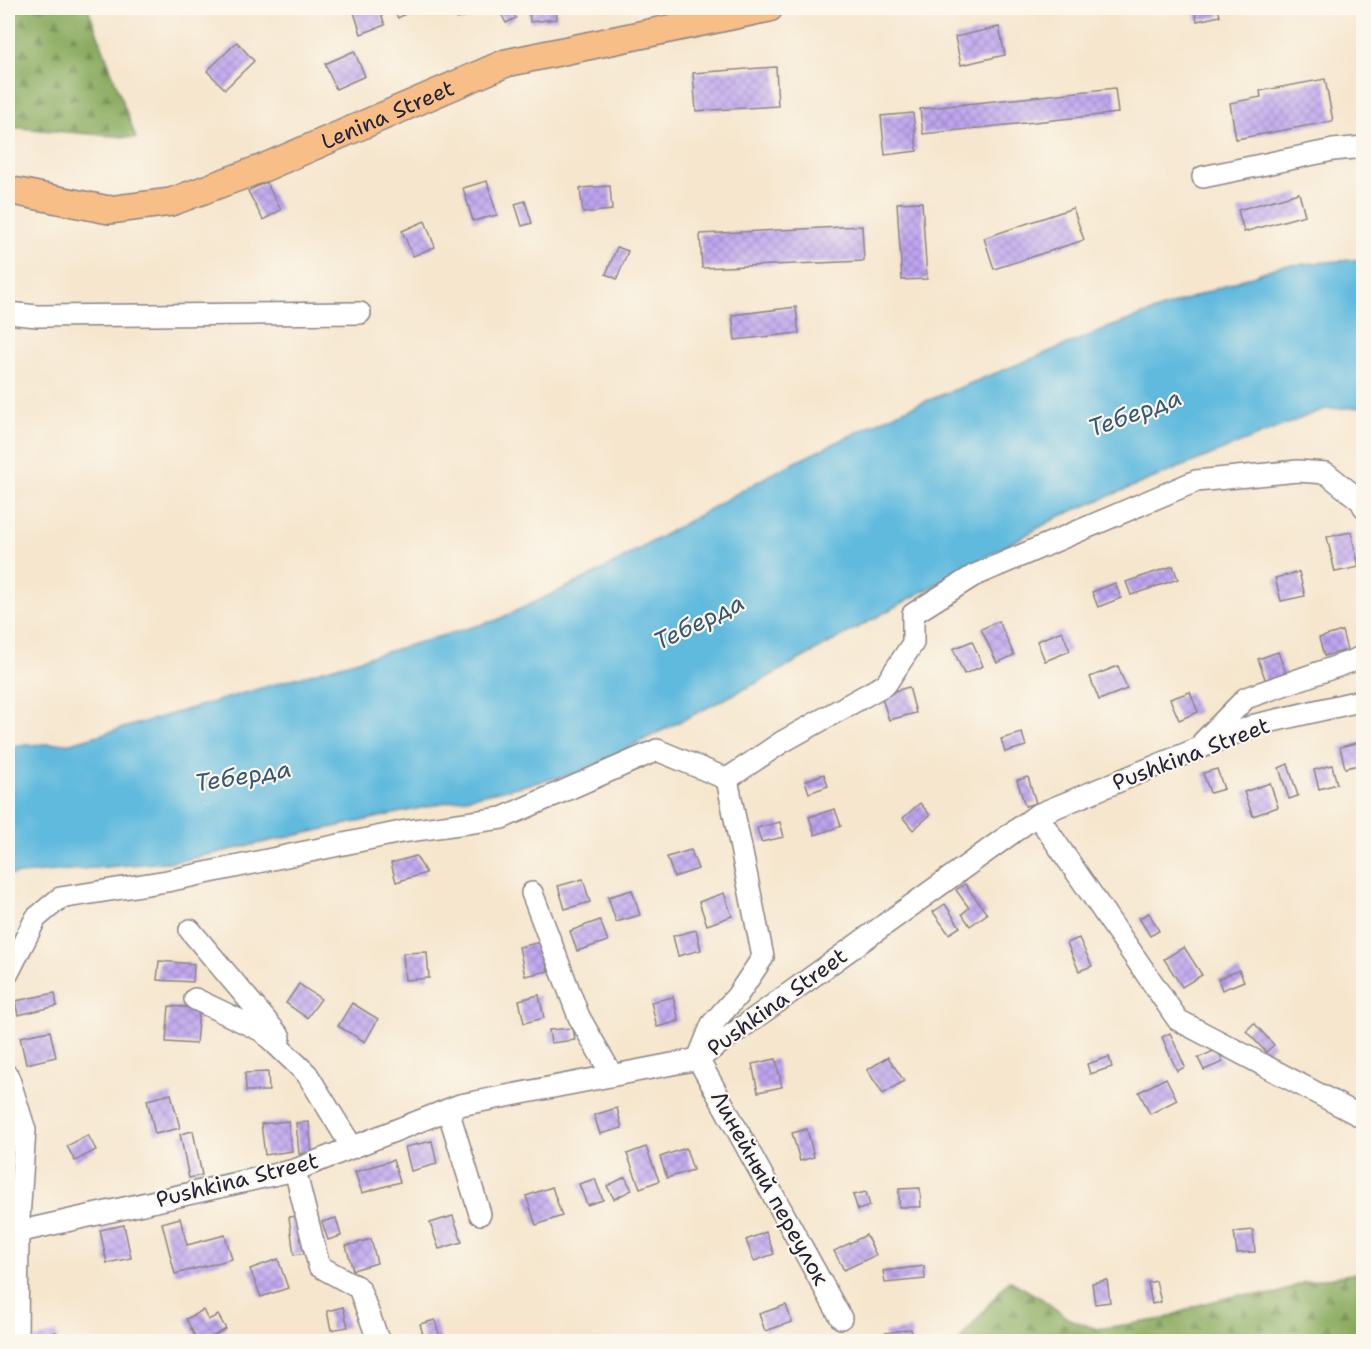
<svg xmlns="http://www.w3.org/2000/svg" width="1371" height="1349" viewBox="0 0 1371 1349" font-family="'Shantell Sans',sans-serif">
<style>
.forest{fill:url(#forest-firs);stroke:#55664c;stroke-width:1.5}
.water{fill:#61bade;stroke:#426e8c;stroke-width:1.5}
.building{fill:url(#building-cross-hatch)}
.lines{fill:none;stroke-linecap:round;stroke-linejoin:round}
.minor-casing{stroke:#8c8484;stroke-width:24}
.major-casing{stroke:#8c8484;stroke-width:30}
.minor{stroke:#fff;stroke-width:21}
.major{stroke:#f7be87;stroke-width:27}
.labels{text-anchor:middle;dominant-baseline:central;stroke-width:4.5;stroke-linejoin:round;paint-order:stroke}
.street-label{font-size:22px;fill:#22223b;stroke:#fbf7ec}
.water-label{font-size:24px;font-style:italic;fill:#385774;stroke:#fbf7ec}
</style>
<defs>
<pattern id="forest-firs" width="22" height="20" patternUnits="userSpaceOnUse" patternTransform="scale(1.5)"><rect width="22" height="20" fill="#88aa5d"/><path d="M5 1l3.5 6h-7zM16 11l3.5 6h-7z" fill="#6f8a4e"/></pattern>
<pattern id="building-cross-hatch" width="8" height="8" patternUnits="userSpaceOnUse" patternTransform="scale(1.5)"><rect width="8" height="8" fill="#bfa5f0"/><path d="M0 0l8 8M0 8l8-8" fill="none" stroke="#9b86c4"/></pattern>
</defs>
<rect width="100%" height="100%" fill="#fbf7ec"/>
<filter id="ink" filterUnits="userSpaceOnUse"><feTurbulence type="fractalNoise" baseFrequency=".0167" numOctaves="2"/><feDisplacementMap in="SourceGraphic" scale="12" xChannelSelector="R" yChannelSelector="G"/><feConvolveMatrix kernelMatrix="1 2 1 2 8 2 1 2 1" color-interpolation-filters="sRGB"/></filter>
<filter id="wash" filterUnits="userSpaceOnUse"><feTurbulence type="fractalNoise" baseFrequency=".008" numOctaves="4" result="noise"/><feDisplacementMap in="SourceGraphic" scale="24" xChannelSelector="R" yChannelSelector="G"/><feGaussianBlur stdDeviation="1.35" result="paint"/><feColorMatrix in="noise" values="0 0 0 0 0 0 0 0 0 0 0 0 0 0 0 0 0 1.4 0 .05"/><feComposite in="paint" operator="in"/></filter>
<g filter="url(#wash)">
<rect width="100%" height="100%" fill="#f6e6ce"/>
<g class="forest">
<polygon points="8,8 88,8 136,138 8,127"/>
<polygon points="1363,1272 1363,1341 959,1341 1009,1280 1042,1299 1069,1319 1097,1329 1164,1319 1198,1305 1239,1295 1273,1295 1305,1282"/>
</g>
<polygon class="water" points="1363,259 1363,407 1324,409 1060,516 766,678 576,774 179,861 8,875 8,746 71,743 497,620 599,572 773,473 899,412 1113,326 1280,266"/>
<g id="blocks">
<g class="building">
<polygon points="358,8 379,8 385,25 361,34 353,9"/>
<polygon points="393,8 413,8 414,9 398,18"/>
<polygon points="454,8 475,8 477,13 457,19"/>
<polygon points="498,8 511,8 516,18 506,23"/>
<polygon points="547,8 556,8 557,19 530,22 529,10"/>
<polygon points="1194,8 1218,8 1220,16 1197,21"/>
<polygon points="999,27 1005,55 961,65 955,37"/>
<polygon points="237,42 254,61 225,89 207,71"/>
<polygon points="354,51 365,76 336,89 325,64"/>
<polygon points="776,67 778,106 696,111 693,73"/>
<polygon points="1325,79 1333,121 1236,139 1230,103 1261,97 1260,91"/>
<polygon points="1115,88 1118,113 923,134 920,109"/>
<polygon points="913,113 917,151 885,155 881,116"/>
<polygon points="487,181 497,215 473,221 463,188"/>
<polygon points="266,182 281,210 263,220 248,191"/>
<polygon points="610,186 612,210 583,213 580,188"/>
<polygon points="1299,193 1305,215 1244,232 1238,210"/>
<polygon points="525,201 532,223 522,226 515,204"/>
<polygon points="922,202 927,279 902,280 897,203"/>
<polygon points="1073,208 1084,240 994,269 984,238"/>
<polygon points="425,221 435,247 413,256 402,231"/>
<polygon points="862,226 864,261 702,268 700,234"/>
<polygon points="617,247 628,251 617,279 606,274"/>
<polygon points="796,307 799,333 735,340 732,315"/>
<polygon points="1351,532 1359,567 1335,572 1327,537"/>
<polygon points="1173,566 1178,579 1131,595 1126,582"/>
<polygon points="1299,572 1305,596 1281,601 1275,578"/>
<polygon points="1115,583 1121,598 1098,607 1092,592"/>
<polygon points="999,621 1014,655 997,663 981,629"/>
<polygon points="1062,631 1070,651 1045,661 1037,641"/>
<polygon points="1342,631 1347,650 1324,656 1319,638"/>
<polygon points="972,641 983,666 964,674 953,649"/>
<polygon points="1278,652 1287,676 1267,684 1258,659"/>
<polygon points="1118,666 1127,689 1099,700 1090,677"/>
<polygon points="909,687 916,713 889,720 881,695"/>
<polygon points="1190,692 1198,712 1179,720 1170,699"/>
<polygon points="1022,733 1026,746 1005,752 1001,739"/>
<polygon points="1360,742 1364,764 1345,768 1340,747"/>
<polygon points="1288,764 1298,796 1289,799 1279,768"/>
<polygon points="1332,765 1337,784 1319,789 1314,770"/>
<polygon points="1217,769 1224,789 1210,793 1203,773"/>
<polygon points="824,774 828,786 809,793 805,781"/>
<polygon points="1028,777 1036,803 1025,806 1017,780"/>
<polygon points="1270,783 1278,807 1253,816 1244,792"/>
<polygon points="920,803 930,815 913,830 903,818"/>
<polygon points="835,809 841,826 815,835 809,817"/>
<polygon points="780,822 784,837 761,842 757,828"/>
<polygon points="691,850 698,869 674,877 667,857"/>
<polygon points="416,856 426,873 396,882 391,863"/>
<polygon points="583,879 590,902 565,909 558,886"/>
<polygon points="965,884 987,914 970,926 962,914 969,908 956,890"/>
<polygon points="632,890 640,915 616,922 608,897"/>
<polygon points="724,893 732,916 707,925 699,902"/>
<polygon points="945,904 960,927 949,934 933,912"/>
<polygon points="1149,913 1159,931 1150,936 1139,918"/>
<polygon points="600,920 608,941 577,951 570,931"/>
<polygon points="696,930 701,950 678,956 673,936"/>
<polygon points="1079,938 1092,966 1079,971 1067,943"/>
<polygon points="541,942 548,971 525,976 519,947"/>
<polygon points="1184,947 1202,975 1182,987 1164,959"/>
<polygon points="427,952 429,978 405,980 403,953"/>
<polygon points="159,961 194,964 193,982 157,980"/>
<polygon points="1239,970 1244,981 1222,990 1218,979"/>
<polygon points="299,984 321,999 307,1018 286,1003"/>
<polygon points="55,993 57,1006 18,1015 15,1001"/>
<polygon points="539,995 544,1018 524,1023 519,1000"/>
<polygon points="673,997 679,1021 657,1027 651,1002"/>
<polygon points="352,1003 378,1019 365,1042 338,1026"/>
<polygon points="169,1006 199,1008 196,1044 166,1042"/>
<polygon points="1254,1023 1274,1045 1266,1052 1246,1031"/>
<polygon points="573,1028 575,1040 551,1043 549,1030"/>
<polygon points="50,1031 56,1057 26,1064 20,1037"/>
<polygon points="1170,1033 1185,1067 1177,1071 1162,1037"/>
<polygon points="1218,1049 1223,1062 1204,1070 1198,1058"/>
<polygon points="888,1057 904,1081 883,1094 867,1070"/>
<polygon points="1109,1057 1112,1067 1090,1074 1087,1064"/>
<polygon points="776,1059 782,1087 758,1092 752,1064"/>
<polygon points="268,1072 269,1091 246,1091 245,1073"/>
<polygon points="1166,1078 1177,1100 1150,1114 1139,1092"/>
<polygon points="171,1094 180,1128 155,1134 147,1100"/>
<polygon points="8,1107 16,1138 8,1140"/>
<polygon points="617,1108 622,1128 600,1134 594,1115"/>
<polygon points="288,1121 292,1151 265,1155 261,1124"/>
<polygon points="309,1122 312,1153 299,1154 296,1123"/>
<polygon points="807,1129 814,1157 800,1161 792,1133"/>
<polygon points="193,1131 202,1175 189,1178 180,1134"/>
<polygon points="88,1135 96,1150 75,1161 67,1146"/>
<polygon points="432,1141 437,1164 411,1171 405,1147"/>
<polygon points="646,1147 659,1181 640,1188 627,1154"/>
<polygon points="686,1148 693,1170 667,1178 660,1157"/>
<polygon points="393,1160 400,1182 362,1193 355,1172"/>
<polygon points="625,1177 632,1190 614,1199 607,1186"/>
<polygon points="595,1179 603,1200 587,1205 579,1184"/>
<polygon points="552,1187 562,1216 536,1225 526,1196"/>
<polygon points="920,1188 921,1207 899,1207 899,1189"/>
<polygon points="866,1192 870,1206 858,1210 853,1195"/>
<polygon points="301,1215 307,1253 294,1255 289,1217"/>
<polygon points="453,1216 462,1242 439,1249 430,1223"/>
<polygon points="180,1218 187,1245 225,1235 232,1259 175,1274 162,1223"/>
<polygon points="336,1218 341,1236 328,1240 322,1222"/>
<polygon points="124,1225 131,1258 107,1263 100,1230"/>
<polygon points="1253,1230 1255,1252 1237,1253 1234,1232"/>
<polygon points="766,1232 774,1254 754,1261 746,1240"/>
<polygon points="866,1235 876,1255 844,1270 834,1251"/>
<polygon points="371,1239 377,1263 353,1270 346,1246"/>
<polygon points="278,1259 288,1288 261,1297 250,1269"/>
<polygon points="924,1266 925,1279 885,1283 883,1271"/>
<polygon points="1107,1280 1110,1302 1095,1304 1092,1283"/>
<polygon points="1156,1281 1161,1302 1152,1304 1148,1283"/>
<polygon points="786,1305 792,1322 765,1331 759,1314"/>
<polygon points="343,1307 348,1327 331,1330 327,1311"/>
<polygon points="203,1310 208,1320 218,1315 226,1329 202,1342 198,1342 186,1319"/>
<polygon points="435,1320 441,1341 425,1342 420,1324"/>
<polygon points="911,1329 913,1342 886,1342 884,1333"/>
<polygon points="56,1332 59,1342 30,1342 30,1341"/>
</g>
</g>
</g>
<g filter="url(#ink)">
<use href="#blocks" fill-opacity="0" stroke="#8c8484" stroke-width="1.5"/>
<g class="lines">
<defs>
<g id="minor">
<polyline points="1203,177 1333,150 1364,147"/>
<polyline points="8,313 37,316 360,313"/>
<polyline points="1203,742 1246,698 1355,660 1364,655"/>
<polyline points="727,779 763,957 737,996 712,1024 698,1059 841,1318"/>
<polyline points="1037,815 1178,1020 1364,1118"/>
<polyline points="532,893 579,1017 612,1075"/>
<polyline points="190,930 280,1037"/>
<polyline points="8,973 36,918 60,898 167,881 401,832 502,818 657,750 727,779 782,742 886,684 913,643 913,614 973,576 1196,481 1298,471 1326,473 1361,501 1364,507"/>
<polyline points="195,999 262,1031 307,1074 352,1147"/>
<polyline points="8,1076 25,1130 18,1233 17,1342"/>
<polyline points="448,1110 480,1214"/>
<polyline points="295,1170 319,1266 359,1288 379,1342"/>
<polyline points="8,1234 295,1170 460,1105 698,1059 1037,815 1255,725 1364,700"/>
</g>
<g id="major">
<path id="s1" d="M 8,190 L 109,210 L 171,202 L 263,168 L 506,63 L 769,8"/>
</g>
</defs>
<use href="#minor" class="minor-casing"/>
<use href="#major" class="major-casing"/>
<use href="#minor" class="minor"/>
<use href="#major" class="major"/>
</g>
</g>
<g class="labels">
<g class="street-label">
<text stroke="none"><textPath href="#s1" startOffset="399">Lenina Street</textPath></text>
<text transform="translate(1191 754) rotate(-21)">Pushkina Street</text>
<text transform="translate(777 1002) rotate(-36)">Pushkina Street</text>
<text transform="translate(237 1180) rotate(-14)">Pushkina Street</text>
<text transform="translate(770 1188) rotate(61)">Линейный переулок</text>
</g>
<g class="water-label">
<text transform="translate(1135 413) rotate(-20)">Теберда</text>
<text transform="translate(699 622) rotate(-26)">Теберда</text>
<text transform="translate(243 776) rotate(-9)">Теберда</text>
</g>
</g>
<rect width="1371" height="1349" fill="none" stroke="#fbf7ec" stroke-width="30"/>
</svg>
